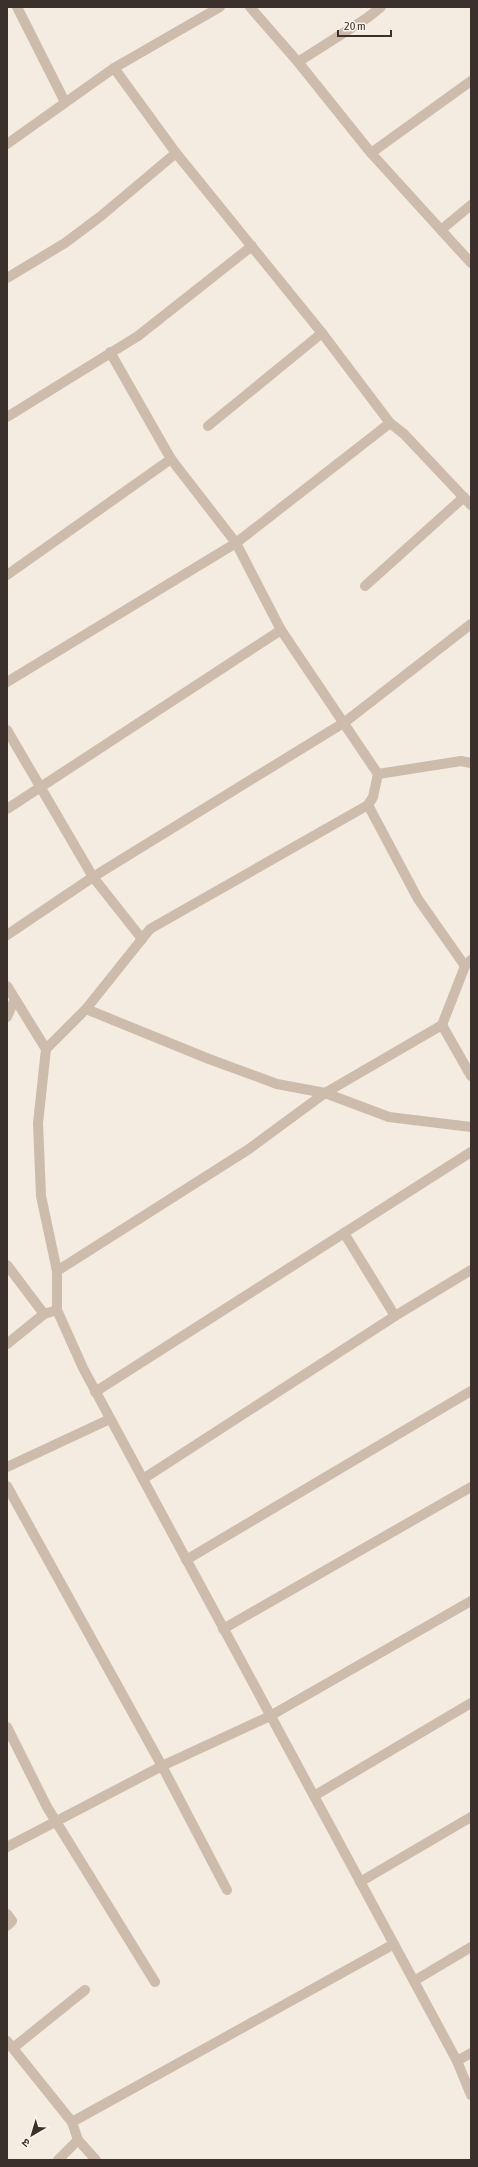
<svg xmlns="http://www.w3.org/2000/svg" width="478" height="2167" viewBox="0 0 478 2167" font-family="'Asap Condensed','Noto Sans Devanagari',sans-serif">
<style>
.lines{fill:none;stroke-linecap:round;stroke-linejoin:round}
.minor{stroke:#cdbbac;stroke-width:10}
</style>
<rect width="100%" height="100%" fill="#f4ebe1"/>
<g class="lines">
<g class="minor">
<polyline points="17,7 65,102"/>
<polyline points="250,7 298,62 371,153 471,263"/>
<polyline points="298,62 367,18 381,7"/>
<polyline points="7,144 114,68 220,7"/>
<polyline points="371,153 471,81"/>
<polyline points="441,230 471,205"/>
<polyline points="7,278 65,243 101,216 176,153"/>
<polyline points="7,417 138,336 252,246"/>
<polyline points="390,423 404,434 471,505"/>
<polyline points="208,426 322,333"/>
<polyline points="7,575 171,459"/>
<polyline points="365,586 464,497"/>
<polyline points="7,682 236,543 390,423 322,333 176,153 114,68"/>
<polyline points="7,730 93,877 142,939"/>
<polyline points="378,774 461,761 471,763"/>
<polyline points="368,805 418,899 465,966"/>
<polyline points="7,809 281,630"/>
<polyline points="7,935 93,877 345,722 471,624"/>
<polyline points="7,986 46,1049 38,1123 41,1196 57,1271 57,1310 83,1368 457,2061 471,2095"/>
<polyline points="86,1009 150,929 368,805 373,797 378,774 281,630 236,543 171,459 110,352"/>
<polyline points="7,1017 14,1001"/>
<polyline points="442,1025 471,1076"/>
<polyline points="46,1049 86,1009 209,1059 277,1084 325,1093 389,1117 471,1127"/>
<polyline points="344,1233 395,1316"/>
<polyline points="7,1265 44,1314"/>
<polyline points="57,1271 249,1149 325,1093 442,1025 465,966 471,960"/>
<polyline points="7,1344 44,1314 57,1310"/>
<polyline points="95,1392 471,1152"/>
<polyline points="7,1467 110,1419"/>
<polyline points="143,1479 395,1316 471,1270"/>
<polyline points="7,1486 162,1766 227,1890"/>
<polyline points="186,1560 471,1391"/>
<polyline points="223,1629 471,1487"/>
<polyline points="7,1727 47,1807 155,1982"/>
<polyline points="314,1796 471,1703"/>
<polyline points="7,1847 162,1766 270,1716 471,1601"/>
<polyline points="360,1882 471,1817"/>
<polyline points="7,1914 12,1921 7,1926"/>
<polyline points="414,1981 471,1947"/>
<polyline points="7,2041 72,2122 78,2140 96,2160"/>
<polyline points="13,2048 85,1990"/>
<polyline points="457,2061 471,2053"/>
<polyline points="72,2122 394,1944"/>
<polyline points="58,2160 78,2140"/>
</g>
</g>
<rect width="478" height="2167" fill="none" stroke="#3b302b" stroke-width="16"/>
<g transform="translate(32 2135) rotate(218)" stroke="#fbf5ee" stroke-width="3" paint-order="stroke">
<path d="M0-3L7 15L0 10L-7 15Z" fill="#3b302b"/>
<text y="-6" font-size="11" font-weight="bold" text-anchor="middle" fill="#3b302b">उ</text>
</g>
<path d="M338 30v6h53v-6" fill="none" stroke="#3b302b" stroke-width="2"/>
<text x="344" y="30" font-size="12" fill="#3b302b" stroke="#fbf5ee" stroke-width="3" paint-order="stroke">20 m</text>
</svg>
